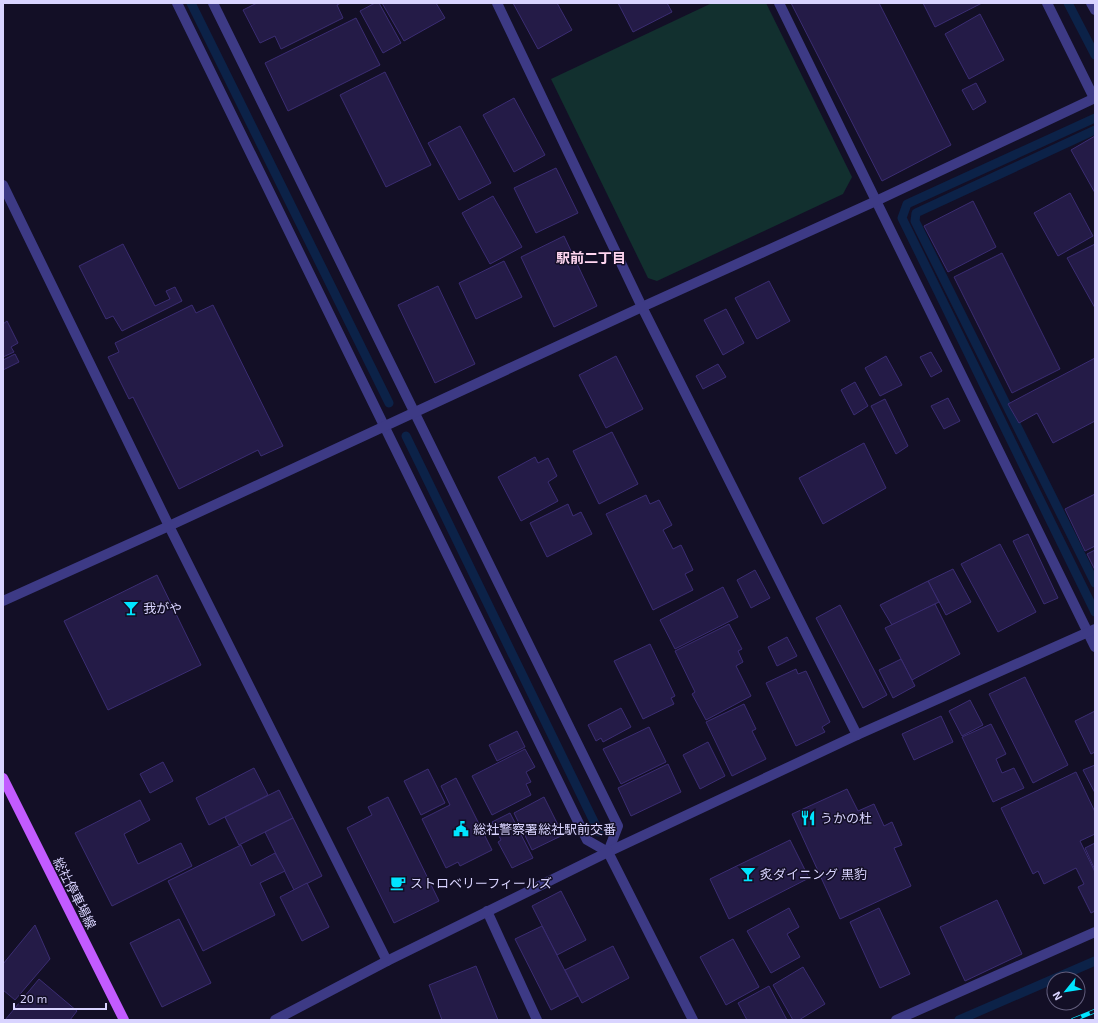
<svg xmlns="http://www.w3.org/2000/svg" width="1098" height="1023" viewBox="0 0 1098 1023" font-family="'Exo 2','Noto Sans JP',sans-serif">
<style>
.green{fill:#12302f}
.lines{fill:none;stroke-linecap:round;stroke-linejoin:round}
.stream{stroke:#0c2248;stroke-width:9}
.building{fill:#241b47;stroke:#3b2d73}
.minor{stroke:#3d3a85;stroke-width:10}
.major{stroke:#c25bff;stroke-width:10}
.rail-casing{stroke:#00e5ff;stroke-width:4.5}
.rail{stroke:#130f26;stroke-width:3;stroke-dasharray:9;stroke-linecap:butt}
.labels{text-anchor:middle;dominant-baseline:central;stroke-width:3;stroke-linejoin:round;paint-order:stroke}
.poi-label{font-size:13px;fill:#d9d4ff;stroke:#130f26;text-anchor:start}
.street-label{font-size:13px;fill:#d9d4ff;stroke:#130f26}
.neighbourhood-label{font-size:14px;font-weight:bold;fill:#ffd6f0;stroke:#130f26}
</style>
<rect width="100%" height="100%" fill="#130f26"/>
<polygon class="green" points="712,3 766,3 852,177 843,194 657,281 648,278 551,79"/>
<g class="lines">
<g class="stream">
<polyline points="191,3 389,403"/>
<polyline points="1068,3 1095,55"/>
<polyline points="1095,118 907,204 902,218 1095,612"/>
<polyline points="1095,130 916,213 915,221 1095,583"/>
<polyline points="406,436 599,832"/>
<polyline points="959,1020 1095,961"/>
</g>
</g>
<g class="building">
<polygon points="257,3 341,3 337,5 343,18 281,49 275,36 260,43 243,10"/>
<polygon points="375,3 379,3 401,43 383,53 360,11"/>
<polygon points="382,3 436,3 445,18 404,41"/>
<polygon points="513,3 557,3 572,30 538,49"/>
<polygon points="618,3 667,3 672,12 633,32"/>
<polygon points="791,3 879,3 951,145 882,181"/>
<polygon points="923,3 982,3 935,27"/>
<polygon points="980,14 1004,60 969,79 945,34"/>
<polygon points="356,18 380,65 288,111 265,63"/>
<polygon points="385,72 431,165 386,187 340,95"/>
<polygon points="976,83 986,102 973,110 962,90"/>
<polygon points="514,98 545,155 514,172 483,115"/>
<polygon points="460,126 491,183 459,200 428,143"/>
<polygon points="1095,136 1095,193 1071,150"/>
<polygon points="556,168 578,213 536,233 514,188"/>
<polygon points="1070,193 1093,236 1058,256 1034,213"/>
<polygon points="493,196 522,247 490,264 462,213"/>
<polygon points="973,201 996,247 948,272 924,226"/>
<polygon points="564,236 597,306 554,327 521,257"/>
<polygon points="123,244 155,306 170,299 166,291 175,287 182,301 122,331 113,316 106,319 79,266"/>
<polygon points="1095,244 1095,308 1067,258"/>
<polygon points="1002,253 1060,369 1012,393 954,277"/>
<polygon points="504,261 522,297 476,319 459,283"/>
<polygon points="769,281 790,321 757,339 735,298"/>
<polygon points="438,286 475,364 435,383 398,305"/>
<polygon points="192,305 196,313 213,305 283,446 261,456 258,450 179,489 133,397 129,399 108,357 119,352 115,343"/>
<polygon points="726,309 744,343 723,355 704,320"/>
<polygon points="7,321 18,343 11,347 14,352 3,357 3,324"/>
<polygon points="931,352 942,371 931,377 920,357"/>
<polygon points="15,354 19,362 3,370 3,360"/>
<polygon points="616,356 643,409 606,428 579,375"/>
<polygon points="886,356 902,385 880,396 865,368"/>
<polygon points="1095,358 1095,421 1053,443 1037,413 1019,423 1008,404"/>
<polygon points="718,364 726,377 703,389 696,376"/>
<polygon points="855,382 868,406 854,415 841,390"/>
<polygon points="948,398 960,421 944,429 931,406"/>
<polygon points="885,399 908,446 896,454 871,406"/>
<polygon points="612,432 638,484 599,504 573,451"/>
<polygon points="864,443 886,488 823,524 799,478"/>
<polygon points="535,457 538,463 548,458 557,476 548,482 558,501 521,521 498,477"/>
<polygon points="1095,494 1095,546 1085,551 1065,509"/>
<polygon points="646,495 650,504 659,500 672,525 663,530 673,549 681,545 693,570 685,574 693,590 653,610 606,514"/>
<polygon points="568,504 573,516 581,512 592,534 547,557 530,523"/>
<polygon points="1028,534 1058,598 1044,604 1013,541"/>
<polygon points="1000,544 1036,612 998,632 961,564"/>
<polygon points="1095,550 1095,570 1087,554"/>
<polygon points="953,569 971,602 946,615 928,581"/>
<polygon points="755,570 770,598 751,608 737,580"/>
<polygon points="157,575 201,665 108,710 64,621"/>
<polygon points="928,581 939,602 892,625 880,605"/>
<polygon points="723,587 738,617 675,649 660,620"/>
<polygon points="935,604 960,654 912,680 885,628"/>
<polygon points="840,605 887,695 863,708 816,618"/>
<polygon points="729,624 742,649 738,651 743,662 736,666 751,696 706,720 692,694 695,692 675,651"/>
<polygon points="787,637 797,656 777,666 768,647"/>
<polygon points="650,644 675,696 671,698 674,704 643,719 614,661"/>
<polygon points="901,659 915,686 893,698 879,670"/>
<polygon points="796,669 798,674 806,671 830,722 822,727 825,732 796,746 766,683"/>
<polygon points="1025,677 1068,765 1033,783 989,694"/>
<polygon points="970,700 983,725 962,736 949,711"/>
<polygon points="744,704 756,729 752,731 766,759 732,776 706,722"/>
<polygon points="621,708 631,727 603,742 601,738 596,741 588,725"/>
<polygon points="1095,711 1095,752 1091,754 1075,721"/>
<polygon points="941,716 953,742 914,760 902,734"/>
<polygon points="991,724 1006,754 996,759 1002,773 1014,768 1024,788 993,802 962,737"/>
<polygon points="649,727 666,762 621,784 603,749"/>
<polygon points="517,731 525,747 497,761 489,745"/>
<polygon points="708,742 725,776 700,789 683,755"/>
<polygon points="525,749 535,767 526,772 531,782 526,784 531,795 492,815 472,776"/>
<polygon points="163,762 173,781 150,793 140,774"/>
<polygon points="668,764 681,792 631,816 618,788"/>
<polygon points="1095,765 1095,793 1083,770"/>
<polygon points="254,768 268,795 209,825 196,798"/>
<polygon points="428,769 445,803 421,815 404,781"/>
<polygon points="1076,772 1095,812 1095,834 1080,841 1095,872 1095,911 1091,913 1078,887 1084,884 1076,868 1044,884 1038,871 1033,874 1001,808"/>
<polygon points="456,778 492,850 460,866 458,862 446,868 422,819 450,805 441,786"/>
<polygon points="847,789 858,811 874,804 884,826 892,822 902,845 894,848 911,886 840,919 792,814"/>
<polygon points="279,790 293,818 239,845 225,817"/>
<polygon points="388,797 439,901 394,923 347,828 372,815 368,807"/>
<polygon points="544,797 563,835 532,850 514,813"/>
<polygon points="140,800 150,820 124,834 138,864 181,843 192,866 112,906 75,833"/>
<polygon points="510,813 533,858 512,868 498,842 501,840 492,822"/>
<polygon points="293,818 322,876 294,890 265,832"/>
<polygon points="790,840 809,878 729,919 710,879"/>
<polygon points="1095,843 1095,870 1085,848"/>
<polygon points="241,845 251,866 275,853 285,871 260,883 275,915 203,951 168,881"/>
<polygon points="307,883 329,927 302,941 280,897"/>
<polygon points="561,891 586,940 557,955 532,906"/>
<polygon points="997,900 1022,954 965,981 940,927"/>
<polygon points="789,908 799,927 787,934 800,957 771,973 747,931"/>
<polygon points="879,908 910,974 880,988 850,922"/>
<polygon points="179,919 211,983 162,1007 130,943"/>
<polygon points="35,925 50,959 15,1000 3,990 3,964"/>
<polygon points="542,926 578,996 551,1010 515,939"/>
<polygon points="733,939 759,987 726,1005 700,957"/>
<polygon points="613,946 629,978 582,1003 565,970"/>
<polygon points="476,966 498,1020 442,1020 429,985"/>
<polygon points="803,967 825,1004 799,1020 793,1020 773,985"/>
<polygon points="39,979 77,1011 70,1020 5,1020"/>
<polygon points="769,986 787,1020 747,1020 738,1003"/>
</g>
<g class="lines">
<g class="minor">
<polyline points="177,3 587,840 608,852"/>
<polyline points="213,3 618,826 608,852"/>
<polyline points="497,3 642,307 857,735"/>
<polyline points="779,3 1095,647"/>
<polyline points="1047,3 1094,98"/>
<polyline points="1091,3 1095,10"/>
<polyline points="3,185 169,526 387,961"/>
<polyline points="3,601 169,526 642,307 876,201 1095,98"/>
<polyline points="608,852 857,735 1095,629"/>
<polyline points="487,911 537,1020"/>
<polyline points="275,1020 387,961 608,852 693,1020"/>
<polyline points="896,1020 1095,932"/>
</g>
<polyline class="major" points="3,778 124,1020"/>
<defs>
<polyline id="rail" points="1073,1020 1095,1011"/>
</defs>
<use href="#rail" class="rail-casing"/>
<use href="#rail" class="rail"/>
</g>
<defs>
<symbol id="bar-bare" viewBox="-9 -9 18 18"><path d="M-6-5H6L.8 .8V4.5H3.5V6h-7V4.5H-.8V.8Z" fill="#00e5ff" stroke="#130f26" stroke-width="2.5" paint-order="stroke"/></symbol>
<symbol id="restaurant-bare" viewBox="-9 -9 18 18"><path d="M-5-6h1v4h1v-4h1v4h1v-4h1v5L-1.5 .5V6h-2V.5L-5-1ZM5-6V6H3V1.5H1.5Q1.5-4 5-6Z" fill="#00e5ff" stroke="#130f26" stroke-width="2.5" paint-order="stroke"/></symbol>
<symbol id="civic-bare" viewBox="-9 -9 18 18"><path d="M-.6-6.5H3V-4.5H.6V-3L4-1V1h2V6H-6V1h2V-1L-.6-3ZM-1.2 2.5V6h2.4V2.5Z" fill="#00e5ff" stroke="#130f26" stroke-width="2.5" paint-order="stroke"/></symbol>
<symbol id="cafe-bare" viewBox="-9 -9 18 18"><path d="M-5.5-4.5H6V0H3Q3 3.5 0 3.5H-2.5Q-5.5 3.5-5.5 0ZM3-3.2v2h1.7v-2ZM-6 4.5H4V6H-6Z" fill="#00e5ff" stroke="#130f26" stroke-width="2.5" paint-order="stroke"/></symbol>
</defs>
<g fill-rule="evenodd">
<use href="#bar-bare" x="120" y="597" width="22" height="22"/>
<use href="#restaurant-bare" x="797" y="807" width="22" height="22"/>
<use href="#civic-bare" x="450" y="818" width="22" height="22"/>
<use href="#bar-bare" x="737" y="863" width="22" height="22"/>
<use href="#cafe-bare" x="387" y="872" width="22" height="22"/>
</g>
<g class="labels">
<g class="poi-label">
<text x="143" y="608">我がや</text>
<text x="820" y="818">うかの杜</text>
<text x="473" y="829">総社警察署総社駅前交番</text>
<text x="760" y="874">炙ダイニング 黒豹</text>
<text x="410" y="883">ストロベリーフィールズ</text>
</g>
<g class="street-label">
<text transform="translate(75 893) rotate(63)">総社停車場線</text>
</g>
<g class="neighbourhood-label">
<text x="591" y="257">駅前二丁目</text>
</g>
</g>
<rect width="1098" height="1023" fill="none" stroke="#d9d4ff" stroke-width="8"/>
<g transform="translate(1066 991) rotate(240)"><circle r="19" fill="#130f26" stroke="#625e7d"/>
<path d="M0-3L7 15L0 10L-7 15Z" fill="#00e5ff"/>
<text y="-6" font-size="11" font-weight="bold" text-anchor="middle" fill="#d9d4ff">N</text>
</g>
<path d="M14 1003v6h92v-6" fill="none" stroke="#d9d4ff" stroke-width="2"/>
<text x="20" y="1003" font-size="12" fill="#d9d4ff" stroke="#130f26" stroke-width="3" paint-order="stroke">20 m</text>
</svg>
